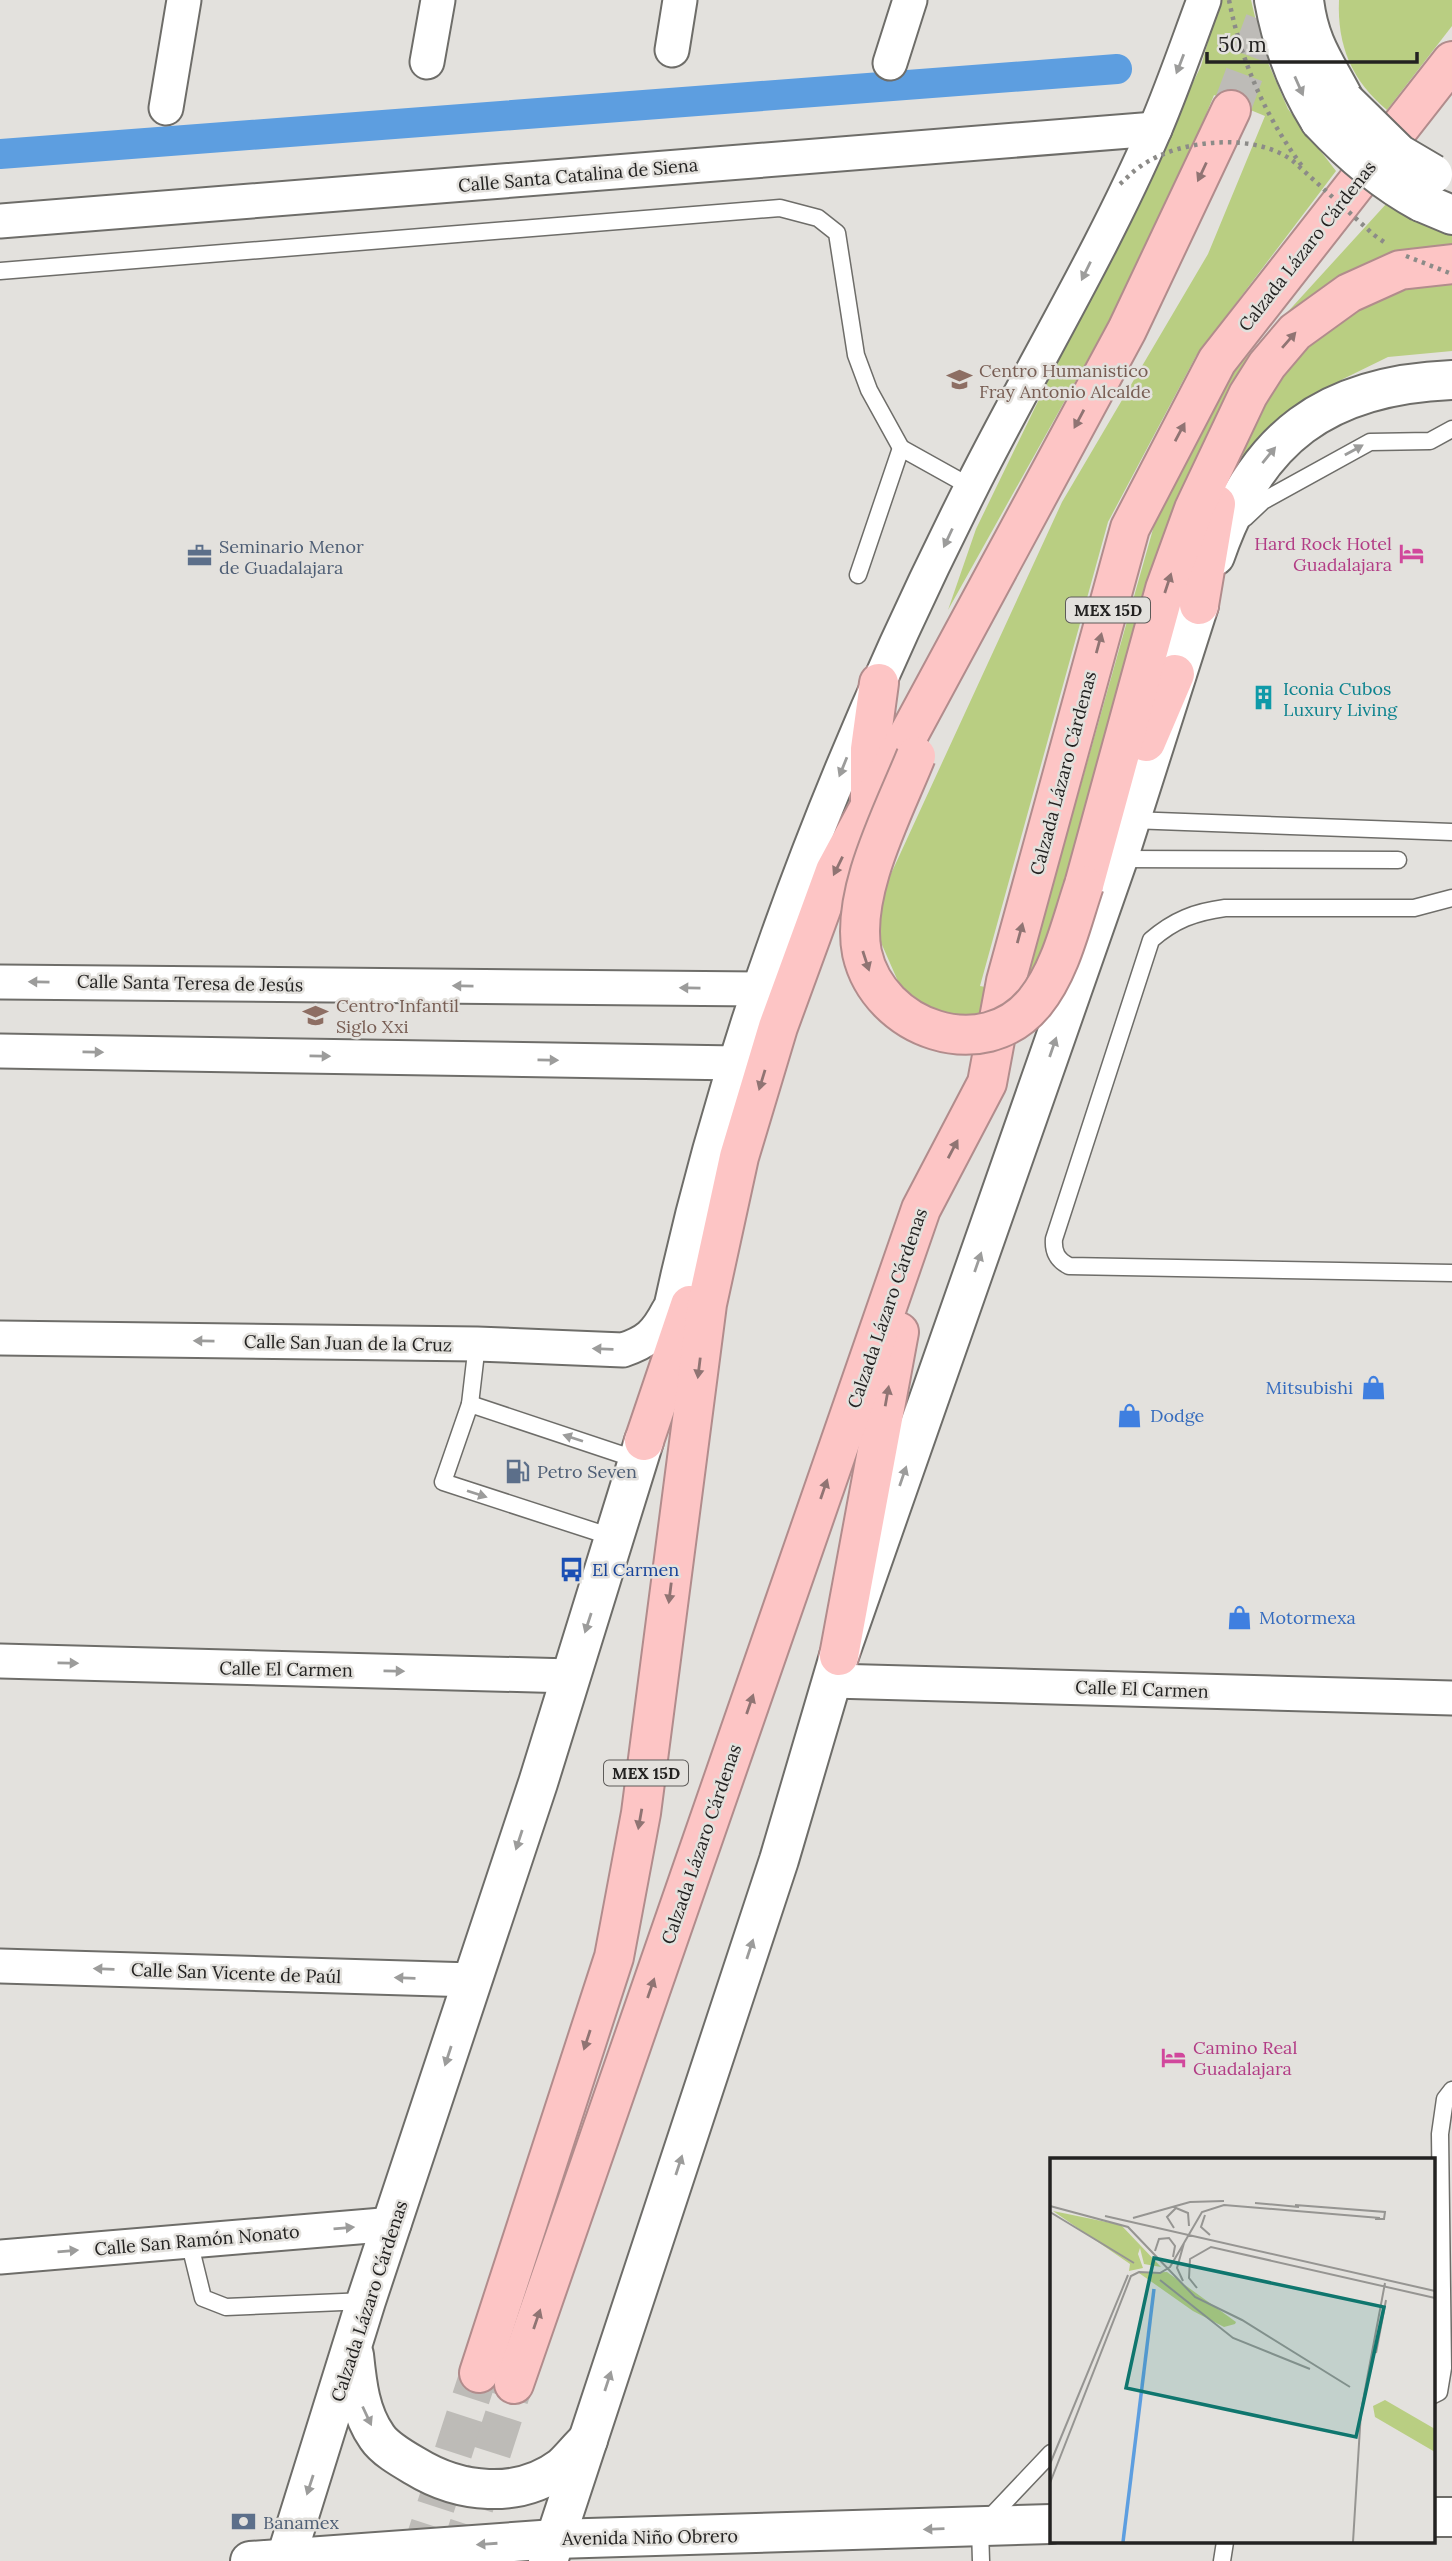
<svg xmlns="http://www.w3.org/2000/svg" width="1452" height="2561" viewBox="0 0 1452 2561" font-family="Lora,serif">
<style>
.green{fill:#b9ce82}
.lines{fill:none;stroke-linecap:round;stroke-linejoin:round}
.canal{stroke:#5d9ee0;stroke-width:30}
.motorway-tunnel{stroke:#bdbbb7;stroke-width:38;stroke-dasharray:38 19;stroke-linecap:butt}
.service-casing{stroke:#6e6d69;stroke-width:19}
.minor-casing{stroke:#6e6d69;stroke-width:37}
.tertiary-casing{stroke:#6e6d69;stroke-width:42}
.secondary-casing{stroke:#6e6d69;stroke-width:42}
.motorway-casing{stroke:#b18c8c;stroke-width:42}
.path{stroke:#8c8b88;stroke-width:4.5;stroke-dasharray:3.5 5;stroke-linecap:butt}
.service{stroke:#fff;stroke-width:16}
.minor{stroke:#fff;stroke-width:33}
.tertiary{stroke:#fff;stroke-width:38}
.secondary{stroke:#fff;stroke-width:38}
.motorway{stroke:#fdc5c5;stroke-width:38}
.secondary-bridge-casing{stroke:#6e6d69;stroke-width:42;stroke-linecap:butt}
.motorway-bridge-casing{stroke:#b18c8c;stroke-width:42;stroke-linecap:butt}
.path-bridge{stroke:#8c8b88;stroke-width:4.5;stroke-dasharray:3.5 5;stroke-linecap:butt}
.secondary-bridge{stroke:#fff;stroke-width:38}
.motorway-bridge{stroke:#fdc5c5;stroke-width:38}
.oneway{fill:#9c9c9b}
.oneway2{fill:#907473}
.labels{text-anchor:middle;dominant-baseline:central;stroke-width:5;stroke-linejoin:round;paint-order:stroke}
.shield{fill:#e3e1dd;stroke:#5d5b59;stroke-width:2}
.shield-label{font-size:16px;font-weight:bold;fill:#232221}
.street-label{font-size:18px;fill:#232221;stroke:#e3e1dd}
.education-label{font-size:18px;fill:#785e54;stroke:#e3e1dd;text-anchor:start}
.hotel-label{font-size:18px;fill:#b23c85;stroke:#e3e1dd;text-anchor:end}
.service-label{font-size:18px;fill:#4e5e75;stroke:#e3e1dd;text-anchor:start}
.culture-label{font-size:18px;fill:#0d838f;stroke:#e3e1dd;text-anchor:start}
.shop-label{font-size:18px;fill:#366cbe;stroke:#e3e1dd;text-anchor:start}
.transit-label{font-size:18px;fill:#164399;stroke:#e3e1dd;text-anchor:start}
.inset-river{fill:none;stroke:#5d9ee0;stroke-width:3.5}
.inset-road{fill:none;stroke:#969592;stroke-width:2}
.view{fill:#0f766e;fill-opacity:0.15;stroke:#0f766e;stroke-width:3.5}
.inset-edge{fill:none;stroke:#232221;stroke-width:3.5}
</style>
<rect width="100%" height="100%" fill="#e3e1dd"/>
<g class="green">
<polygon points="1220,0 1251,0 1263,51 1288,109 1336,171 1196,356 1108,522 980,986 1022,994 1155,522 1232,373 1387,203 1452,230 1452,244 1408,250 1264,359 1048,969 1005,1014 956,1020 904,995 879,938 878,902 1062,502 1208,254 1265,116 1214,95 1155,239 948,610 976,529 1201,66"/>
<path d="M 1339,0 L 1452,0 L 1452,26 L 1387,110 C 1352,81 1337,46 1339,0 Z"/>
<polygon points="1452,278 1452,351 1388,357 1343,379 1284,415 1239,462 1265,398 1296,351 1343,312 1399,286"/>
</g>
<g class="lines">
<polyline class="canal" points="0,154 1117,69"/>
<g class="motorway-tunnel">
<polyline points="1231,110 1272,0"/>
<polyline points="418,2561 479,2373"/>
<polyline points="457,2561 514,2384"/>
</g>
<defs>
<g id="service">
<polyline points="0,271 780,208 818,218 837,233 856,355 869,390 901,448"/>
<polyline points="1245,518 1263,501 1370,442 1430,441 1452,429"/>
<polyline points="858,575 901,448 971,487"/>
<polyline points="1131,820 1452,832"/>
<polyline points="1118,859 1398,860"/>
<path d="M 1452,898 L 1414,908 L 1225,908 C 1195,912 1174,920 1151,940 L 1054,1239 C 1053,1252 1057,1260 1069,1266 L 1452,1273"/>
<polyline points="470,1404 477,1344"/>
<polyline points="615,1538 443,1482 470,1404 638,1460"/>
<polyline points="189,2241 203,2298 226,2307 366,2301"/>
<polyline points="1433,2395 1439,2392 1443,2368 1440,2134 1445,2099 1452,2090"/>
<polyline points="981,2561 980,2528 1051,2453"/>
<polyline points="1222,2561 1225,2542"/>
</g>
<g id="minor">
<polyline points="672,50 680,0"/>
<polyline points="427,62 438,0"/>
<polyline points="890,63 910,0"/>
<polyline points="166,108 184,0"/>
<polyline points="0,221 1155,129"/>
<polyline points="0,982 759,989"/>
<polyline points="0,1051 737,1063"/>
<path d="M 0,1338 L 477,1344 L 623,1350 C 647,1342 656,1334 668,1311"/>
<path d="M 664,1340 C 724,1043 836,756 972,486 C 1032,367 1102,252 1155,129 C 1173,87 1188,43 1204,0"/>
<polyline points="0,1661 571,1676"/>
<polyline points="832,1681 1452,1698"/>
<polyline points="0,1966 473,1980"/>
<polyline points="0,2257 394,2224"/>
</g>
<g id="tertiary">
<path d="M 354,2355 C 357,2384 360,2413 377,2437 C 385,2449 403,2459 415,2466 C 459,2493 518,2500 562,2467 C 571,2459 579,2448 588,2440"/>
<polyline points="285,2561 366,2301 538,1783 644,1441"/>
<polyline points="548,2561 779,1860 839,1656 1118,859 1199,605"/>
</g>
<g id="secondary">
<path d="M 1274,0 C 1282,44 1296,83 1320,121"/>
<path d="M 1304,0 C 1309,44 1326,64 1345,101"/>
<polyline points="1421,202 1452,215"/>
<path d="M 1215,556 C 1256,437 1326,385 1452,380"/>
<polyline points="1433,2517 1452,2517"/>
<polyline points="250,2561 555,2539 1051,2524"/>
</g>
<g id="motorway">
<polyline points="1199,605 1216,504"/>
<polyline points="1146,742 1175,674"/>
<polyline points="870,800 870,749 879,683"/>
<polyline points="1084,885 1165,589 1194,509 1248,395 1267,365 1295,332 1349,293 1400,270 1452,264"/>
<polyline points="644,1441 690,1305"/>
<polyline points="839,1656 899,1332"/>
<polyline points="479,2373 614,1957 641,1813 707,1304 739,1157 778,1027 835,871 1127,330 1231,110"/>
<polyline points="514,2384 921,1209 987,1083 1006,981 1130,528 1217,361 1452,61"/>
</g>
</defs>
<use href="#service" class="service-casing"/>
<use href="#minor" class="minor-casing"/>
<use href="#tertiary" class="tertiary-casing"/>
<use href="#secondary" class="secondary-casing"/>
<use href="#motorway" class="motorway-casing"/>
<polyline class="path" points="1374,235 1384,242"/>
<use href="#service" class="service"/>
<use href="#minor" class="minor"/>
<use href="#tertiary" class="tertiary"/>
<use href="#secondary" class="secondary"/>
<use href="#motorway" class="motorway"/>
<defs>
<g id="secondary-bridge">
<polyline points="1345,101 1399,154 1433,174"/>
<path d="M 1320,121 C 1350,153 1382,181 1421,202"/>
</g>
<path id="motorway-bridge" d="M 916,756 C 894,811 850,893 862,953 C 879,1029 983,1066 1035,1002 C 1061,970 1071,923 1084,885"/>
</defs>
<use href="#secondary-bridge" class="secondary-bridge-casing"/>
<use href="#motorway-bridge" class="motorway-bridge-casing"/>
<g class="path-bridge">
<path d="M 1229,0 C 1241,61 1265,116 1302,166"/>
<path d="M 1120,184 C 1127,178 1133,171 1141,166 C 1179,139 1255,132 1293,161 L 1374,235"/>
<polyline points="1406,256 1452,274"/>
</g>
<use href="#secondary-bridge" class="secondary-bridge"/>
<use href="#motorway-bridge" class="motorway-bridge"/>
</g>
<defs><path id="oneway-solid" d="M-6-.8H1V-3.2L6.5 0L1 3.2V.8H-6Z" transform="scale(1.75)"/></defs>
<g class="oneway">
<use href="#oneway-solid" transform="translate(1180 64) rotate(111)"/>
<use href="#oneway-solid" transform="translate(1299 86) rotate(66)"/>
<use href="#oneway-solid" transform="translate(1086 271) rotate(116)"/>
<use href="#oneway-solid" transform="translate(1354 450) rotate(-29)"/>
<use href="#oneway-solid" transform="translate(1269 455) rotate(-51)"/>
<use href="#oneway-solid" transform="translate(948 538) rotate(115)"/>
<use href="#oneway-solid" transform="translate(843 767) rotate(112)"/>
<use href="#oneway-solid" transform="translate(39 982) rotate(-179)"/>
<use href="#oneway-solid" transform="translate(463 986) rotate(-179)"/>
<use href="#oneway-solid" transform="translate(690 988) rotate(-179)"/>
<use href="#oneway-solid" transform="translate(1053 1047) rotate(-71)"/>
<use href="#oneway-solid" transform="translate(93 1052) rotate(1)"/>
<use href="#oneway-solid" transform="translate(320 1056) rotate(1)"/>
<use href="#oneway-solid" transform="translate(548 1060) rotate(1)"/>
<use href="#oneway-solid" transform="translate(978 1262) rotate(-71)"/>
<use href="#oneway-solid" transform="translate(204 1341) rotate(-179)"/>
<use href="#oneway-solid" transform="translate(603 1349) rotate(-178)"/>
<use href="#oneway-solid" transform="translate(573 1438) rotate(-162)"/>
<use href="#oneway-solid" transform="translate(903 1476) rotate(-71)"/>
<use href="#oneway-solid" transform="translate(477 1494) rotate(18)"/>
<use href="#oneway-solid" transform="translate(588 1623) rotate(108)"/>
<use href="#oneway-solid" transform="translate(68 1663) rotate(1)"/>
<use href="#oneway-solid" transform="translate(394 1671) rotate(1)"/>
<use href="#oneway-solid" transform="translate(519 1840) rotate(108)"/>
<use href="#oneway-solid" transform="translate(750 1949) rotate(-72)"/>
<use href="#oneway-solid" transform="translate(104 1969) rotate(-178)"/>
<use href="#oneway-solid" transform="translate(405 1978) rotate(-178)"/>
<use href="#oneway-solid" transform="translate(448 2056) rotate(108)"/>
<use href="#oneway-solid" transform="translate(679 2165) rotate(-72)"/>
<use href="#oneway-solid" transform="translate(344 2228) rotate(-5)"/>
<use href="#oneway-solid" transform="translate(68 2251) rotate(-5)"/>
<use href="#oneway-solid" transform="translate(608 2381) rotate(-72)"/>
<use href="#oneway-solid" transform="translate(367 2416) rotate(65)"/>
<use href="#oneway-solid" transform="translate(310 2485) rotate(108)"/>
<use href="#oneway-solid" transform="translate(934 2529) rotate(178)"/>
<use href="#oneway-solid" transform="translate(487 2544) rotate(176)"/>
</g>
<g class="oneway2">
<use href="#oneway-solid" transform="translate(1202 172) rotate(115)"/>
<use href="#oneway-solid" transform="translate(1289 340) rotate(-49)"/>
<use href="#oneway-solid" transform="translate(1079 419) rotate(118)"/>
<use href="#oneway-solid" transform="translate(1180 432) rotate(-62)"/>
<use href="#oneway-solid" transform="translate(1168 583) rotate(-72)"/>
<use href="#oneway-solid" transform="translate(1099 643) rotate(-75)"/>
<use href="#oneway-solid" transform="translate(838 866) rotate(116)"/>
<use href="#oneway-solid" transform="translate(1020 933) rotate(-75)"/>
<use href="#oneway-solid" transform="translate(866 961) rotate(72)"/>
<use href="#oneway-solid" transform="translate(762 1080) rotate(107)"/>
<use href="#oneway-solid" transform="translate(953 1149) rotate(-62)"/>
<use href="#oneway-solid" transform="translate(699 1368) rotate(97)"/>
<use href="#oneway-solid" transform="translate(887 1396) rotate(-80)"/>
<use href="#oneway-solid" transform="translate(824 1489) rotate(-71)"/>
<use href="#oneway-solid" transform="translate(670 1593) rotate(97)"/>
<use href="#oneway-solid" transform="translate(750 1704) rotate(-71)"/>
<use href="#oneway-solid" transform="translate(640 1819) rotate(100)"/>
<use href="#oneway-solid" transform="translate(651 1988) rotate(-71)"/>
<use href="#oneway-solid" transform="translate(587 2040) rotate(108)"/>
<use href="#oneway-solid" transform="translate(537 2319) rotate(-71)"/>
</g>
<defs>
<symbol id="university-bare" viewBox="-9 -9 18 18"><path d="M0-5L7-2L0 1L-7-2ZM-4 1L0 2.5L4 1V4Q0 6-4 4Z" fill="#8d6e63" stroke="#e3e1dd" stroke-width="2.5" paint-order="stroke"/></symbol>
<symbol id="hotel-bare" viewBox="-9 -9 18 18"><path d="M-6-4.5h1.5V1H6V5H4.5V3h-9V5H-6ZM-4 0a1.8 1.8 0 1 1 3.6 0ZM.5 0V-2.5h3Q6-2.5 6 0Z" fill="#d1479c" stroke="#e3e1dd" stroke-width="2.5" paint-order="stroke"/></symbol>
<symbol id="office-bare" viewBox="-9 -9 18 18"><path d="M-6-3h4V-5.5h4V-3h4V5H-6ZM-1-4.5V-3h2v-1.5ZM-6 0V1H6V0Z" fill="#5c6f8a" stroke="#e3e1dd" stroke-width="2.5" paint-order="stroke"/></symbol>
<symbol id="building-bare" viewBox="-9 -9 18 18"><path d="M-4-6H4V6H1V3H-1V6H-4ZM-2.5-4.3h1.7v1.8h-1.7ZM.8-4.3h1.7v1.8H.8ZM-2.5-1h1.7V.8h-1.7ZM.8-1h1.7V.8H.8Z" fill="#0f9aa8" stroke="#e3e1dd" stroke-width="2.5" paint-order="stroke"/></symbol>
<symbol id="school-bare" viewBox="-9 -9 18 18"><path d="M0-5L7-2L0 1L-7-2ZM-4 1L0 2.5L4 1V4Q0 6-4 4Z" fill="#8d6e63" stroke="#e3e1dd" stroke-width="2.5" paint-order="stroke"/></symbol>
<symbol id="shop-bare" viewBox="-9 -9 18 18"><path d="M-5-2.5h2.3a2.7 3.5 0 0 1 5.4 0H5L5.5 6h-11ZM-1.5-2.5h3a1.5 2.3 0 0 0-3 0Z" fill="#3f7fe0" stroke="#e3e1dd" stroke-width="2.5" paint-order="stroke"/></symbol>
<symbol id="fuel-bare" viewBox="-9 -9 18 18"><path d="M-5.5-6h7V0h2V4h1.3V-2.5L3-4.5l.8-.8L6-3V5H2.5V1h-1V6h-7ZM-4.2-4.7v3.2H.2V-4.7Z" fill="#5c6f8a" stroke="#e3e1dd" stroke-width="2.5" paint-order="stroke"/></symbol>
<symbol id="bus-bare" viewBox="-9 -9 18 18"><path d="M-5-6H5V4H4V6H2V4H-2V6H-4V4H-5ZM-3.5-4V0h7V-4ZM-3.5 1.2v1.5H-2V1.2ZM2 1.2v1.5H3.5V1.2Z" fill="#1a4fb4" stroke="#e3e1dd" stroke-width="2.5" paint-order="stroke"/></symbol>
<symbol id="bank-bare" viewBox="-9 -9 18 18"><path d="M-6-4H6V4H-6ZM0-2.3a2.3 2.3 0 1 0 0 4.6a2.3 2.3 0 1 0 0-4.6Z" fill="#5c6f8a" stroke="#e3e1dd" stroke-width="2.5" paint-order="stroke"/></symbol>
</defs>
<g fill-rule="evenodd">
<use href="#university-bare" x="942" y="362" width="35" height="35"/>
<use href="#hotel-bare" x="1394" y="536" width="35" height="35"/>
<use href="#office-bare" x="182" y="538" width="35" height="35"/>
<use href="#building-bare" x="1246" y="680" width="35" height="35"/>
<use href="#school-bare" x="298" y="998" width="35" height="35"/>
<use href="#shop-bare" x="1356" y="1370" width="35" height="35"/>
<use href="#shop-bare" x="1112" y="1398" width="35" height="35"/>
<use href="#fuel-bare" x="500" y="1454" width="35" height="35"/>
<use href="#bus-bare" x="554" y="1552" width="35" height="35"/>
<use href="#shop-bare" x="1222" y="1600" width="35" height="35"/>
<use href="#hotel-bare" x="1156" y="2040" width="35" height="35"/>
<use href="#bank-bare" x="226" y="2504" width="35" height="35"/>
</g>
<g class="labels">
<g class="shield">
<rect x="1066" y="597.5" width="84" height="25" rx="5"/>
<rect x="604" y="1760.5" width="84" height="25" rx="5"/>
</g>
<g class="shield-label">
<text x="1108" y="610">MEX 15D</text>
<text x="646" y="1773">MEX 15D</text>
</g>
<g class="street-label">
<text transform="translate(578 175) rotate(-5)">Calle Santa Catalina de Siena</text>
<text transform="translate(1307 246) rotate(-52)">Calzada Lázaro Cárdenas</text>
<text transform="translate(1063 773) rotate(-75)">Calzada Lázaro Cárdenas</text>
<text transform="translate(190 983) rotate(1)">Calle Santa Teresa de Jesús</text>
<text transform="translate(887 1308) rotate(-71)">Calzada Lázaro Cárdenas</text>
<text transform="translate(348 1343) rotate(1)">Calle San Juan de la Cruz</text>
<text transform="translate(286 1669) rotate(1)">Calle El Carmen</text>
<text transform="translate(1142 1689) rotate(2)">Calle El Carmen</text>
<text transform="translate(701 1844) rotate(-71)">Calzada Lázaro Cárdenas</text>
<text transform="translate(236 1973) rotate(2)">Calle San Vicente de Paúl</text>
<text transform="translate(197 2240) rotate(-5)">Calle San Ramón Nonato</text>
<text transform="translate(369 2301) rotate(-72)">Calzada Lázaro Cárdenas</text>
<text transform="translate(650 2537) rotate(-1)">Avenida Niño Obrero</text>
</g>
<g class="education-label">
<text x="979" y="370">Centro Humanistico<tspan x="979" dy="21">Fray Antonio Alcalde</tspan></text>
<text x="336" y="1005">Centro Infantil<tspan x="336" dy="21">Siglo Xxi</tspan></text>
</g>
<g class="hotel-label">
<text x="1392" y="543">Hard Rock Hotel<tspan x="1392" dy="21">Guadalajara</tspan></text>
<text x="1193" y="2047" text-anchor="start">Camino Real<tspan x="1193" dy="21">Guadalajara</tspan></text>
</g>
<g class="service-label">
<text x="219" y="546">Seminario Menor<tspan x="219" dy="21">de Guadalajara</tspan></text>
<text x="537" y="1471">Petro Seven</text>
<text x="263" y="2522">Banamex</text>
</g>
<g class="culture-label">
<text x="1283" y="688">Iconia Cubos<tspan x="1283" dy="21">Luxury Living</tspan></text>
</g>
<g class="shop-label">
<text x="1353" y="1387" text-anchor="end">Mitsubishi</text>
<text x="1150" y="1415">Dodge</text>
<text x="1259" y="1617">Motormexa</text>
</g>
<g class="transit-label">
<text x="592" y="1569">El Carmen</text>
</g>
</g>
<g transform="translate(1050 2158)">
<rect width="385" height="385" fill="#e3e1dd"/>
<path d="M 3,53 L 71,67 L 111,109 L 94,106 L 90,90 L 88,96 L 93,110 L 79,113 L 80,106 ZM 117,114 L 186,164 L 185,166 L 174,169 L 143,153 L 89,115 ZM 335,242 L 385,271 L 385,294 L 325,259 L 323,248 Z" fill="#b9ce82"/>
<path class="inset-river" d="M 73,384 L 104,131"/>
<path class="inset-road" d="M 205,45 L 249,49M 245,47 L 335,54 L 334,61 L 325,61M 0,48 L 78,69 L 145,139 L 192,162 L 300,229M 0,54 L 84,105M 155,57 L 151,69 L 160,77M 55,58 L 385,133M 83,60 L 140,44 L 174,43M 124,70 L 117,59 L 126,50 L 138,55 L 139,68M 105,93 L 109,81 L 119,80 L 125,88 L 123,99M 110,122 L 183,180 L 260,211M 133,123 L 127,110 L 134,85M 147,130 L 139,120 L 140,101 L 161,89 L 385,140M 326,195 L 336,142M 0,306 L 78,117M 0,325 L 81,118 L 89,114 L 110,115 L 120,109 L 152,54 L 174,47 L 330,60M 303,384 L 311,253 L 335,125"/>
<path class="view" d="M 104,100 L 334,149 L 306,279 L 76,230 Z"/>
<rect width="385" height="385" class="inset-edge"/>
</g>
<path d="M1207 52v10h210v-10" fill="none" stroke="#232221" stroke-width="3.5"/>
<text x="1218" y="52" font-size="21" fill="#232221" stroke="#e3e1dd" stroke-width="5" paint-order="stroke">50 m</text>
</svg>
